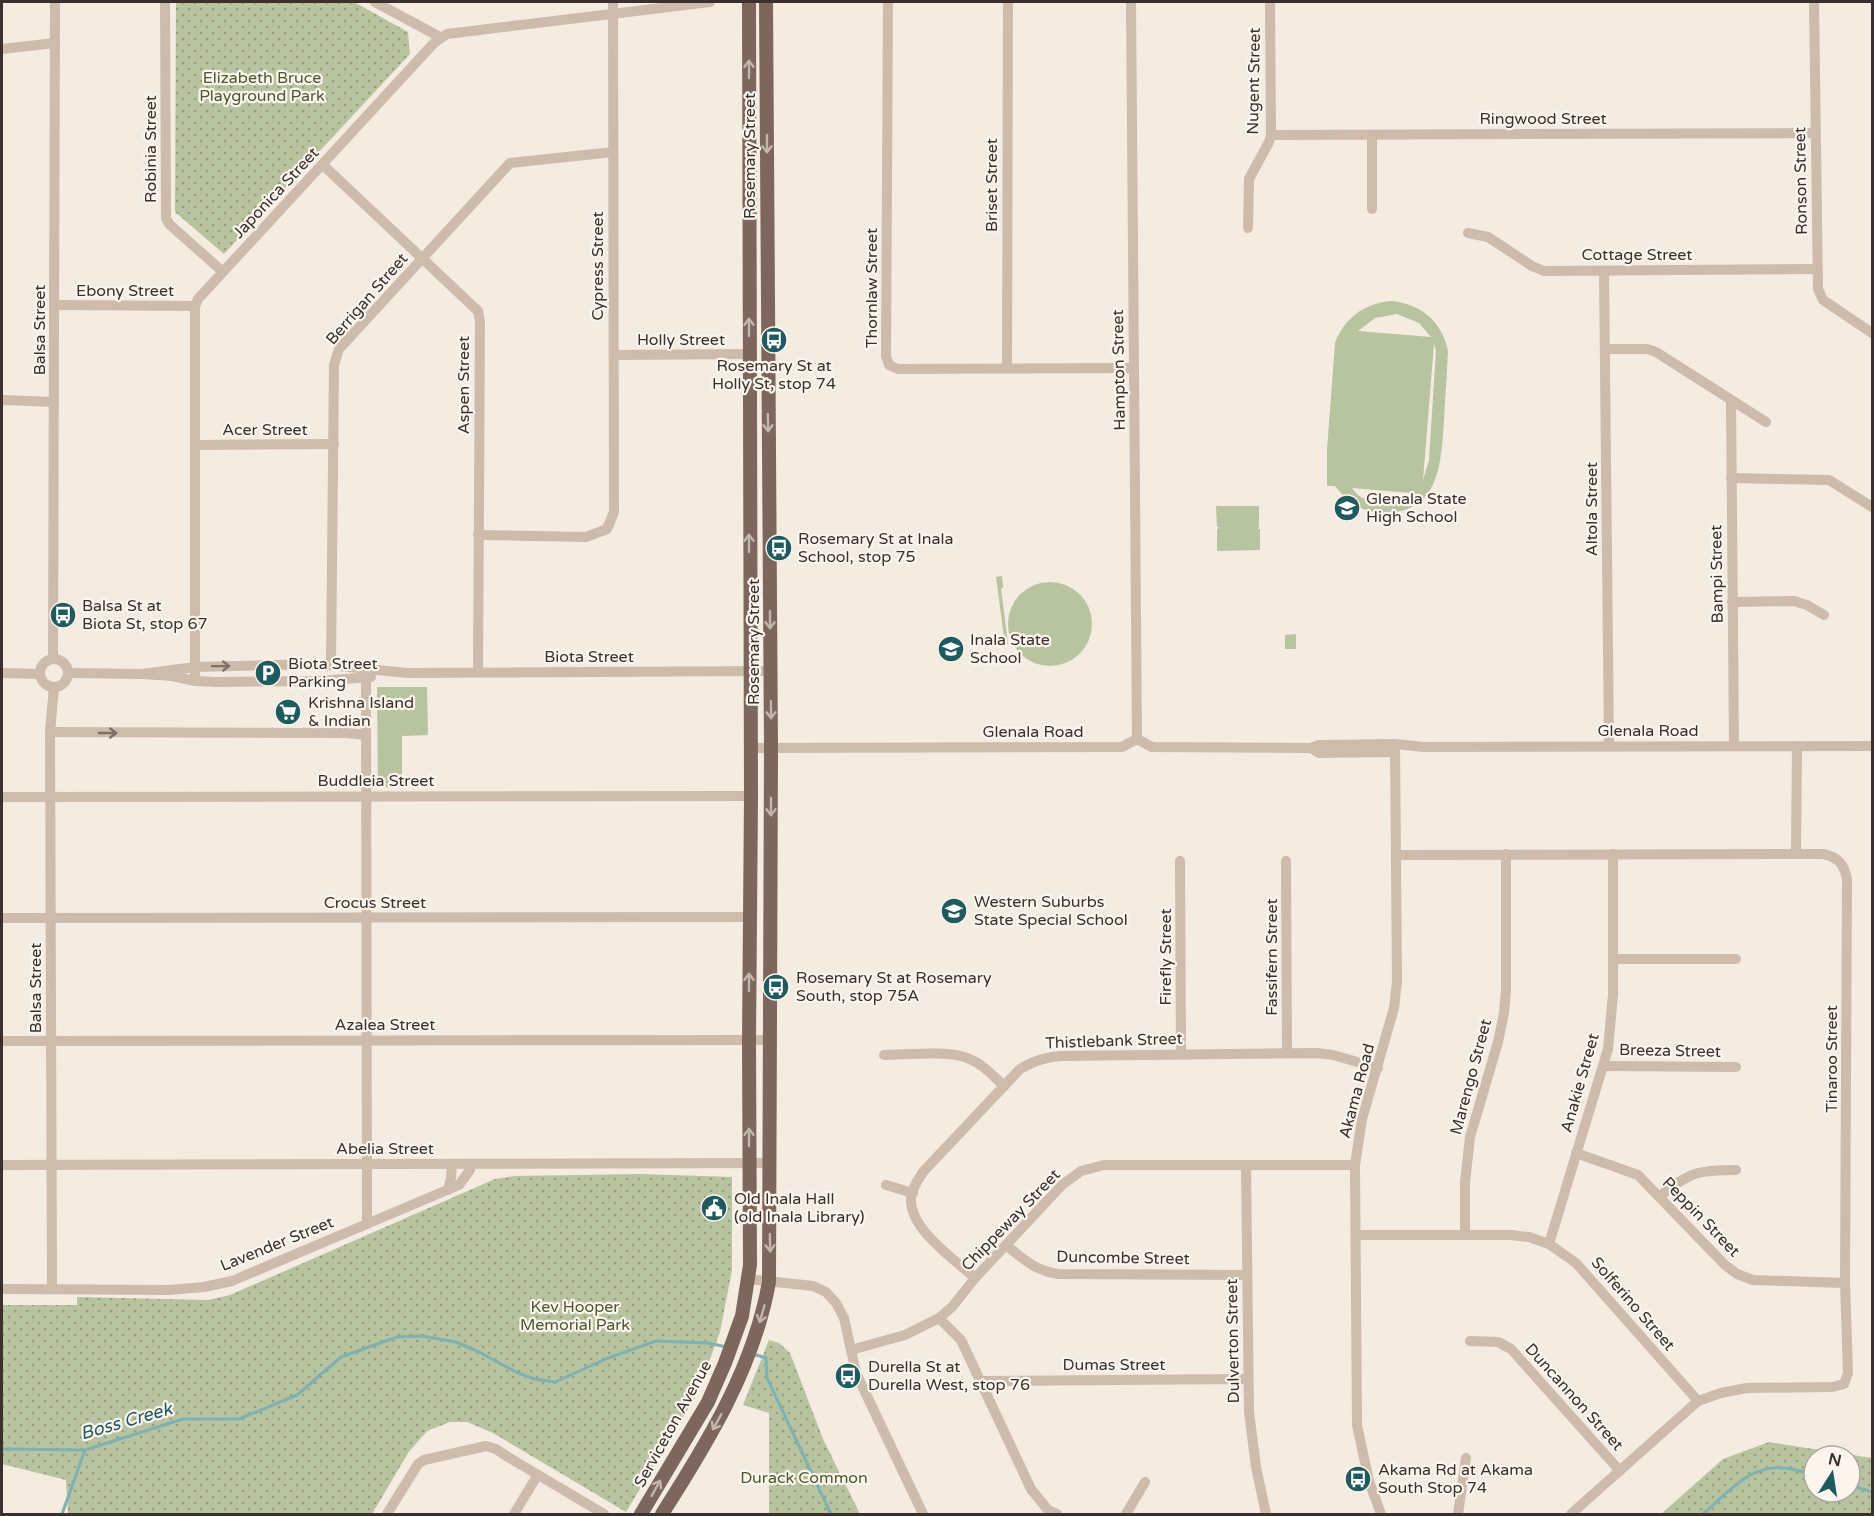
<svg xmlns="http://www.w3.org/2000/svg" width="1874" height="1516" viewBox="0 0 1874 1516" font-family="'Varela Round',sans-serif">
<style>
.grass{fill:#b8c4a0;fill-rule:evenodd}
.park{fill:url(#park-dots);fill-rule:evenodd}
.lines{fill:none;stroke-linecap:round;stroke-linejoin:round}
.stream{stroke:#7fb0b2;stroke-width:3}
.minor{stroke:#cdbbac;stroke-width:10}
.major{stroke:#7d675c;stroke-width:14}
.oneway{stroke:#c2b5ac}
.oneway2{stroke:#7d6f65}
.labels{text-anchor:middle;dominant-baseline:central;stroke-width:4.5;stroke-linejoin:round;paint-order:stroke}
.park-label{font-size:16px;fill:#4a5a2e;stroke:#fbf5ee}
.street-label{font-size:16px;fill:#3b302b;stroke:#fbf5ee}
.poi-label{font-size:16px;fill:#3b302b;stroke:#fbf5ee;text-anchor:start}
.water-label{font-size:18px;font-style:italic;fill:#1f5a5e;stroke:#fbf5ee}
</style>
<defs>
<pattern id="park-dots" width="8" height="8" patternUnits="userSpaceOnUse" patternTransform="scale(1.5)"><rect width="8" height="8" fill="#b8c4a0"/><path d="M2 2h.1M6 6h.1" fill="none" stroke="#97a083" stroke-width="1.8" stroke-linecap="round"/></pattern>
</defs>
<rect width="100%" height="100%" fill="#f4ebe1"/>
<g class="grass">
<path d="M 1390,301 C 1420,303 1442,321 1448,351 C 1447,374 1445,397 1444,420 C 1441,461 1441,511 1386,513 C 1365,514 1348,503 1335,486 L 1327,486 L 1327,450 L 1335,343 C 1344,319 1363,304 1390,301 ZM 1397,314 L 1419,323 L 1431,337 L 1358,331 L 1375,318 ZM 1434,344 L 1436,350 L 1429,460 L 1423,480 ZM 1352,488 L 1412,493 C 1395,507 1364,507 1352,488 Z"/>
<polygon points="1216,506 1259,506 1259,526 1258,529 1260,529 1260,550 1217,551 1217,530 1219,527 1217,527"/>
<polygon points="1002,576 1003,588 1001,588 1008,644 1005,644 996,577"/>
<circle cx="1050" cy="624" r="42"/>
<polygon points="1296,634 1296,649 1285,649 1285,635"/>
<polygon points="377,687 427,687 428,735 402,736 402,787 378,787"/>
</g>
<g class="park">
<polygon points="176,2 354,2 408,32 410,54 224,254 175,212"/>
<polygon points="640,1174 732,1177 732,1270 720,1332 697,1394 626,1512 493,1433 467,1422 450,1422 427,1431 408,1453 372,1514 68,1514 66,1480 2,1464 2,1305 77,1305 77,1297 208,1300 230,1295 495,1179 515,1176"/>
<polygon points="769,1340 779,1343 790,1353 823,1439 860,1514 769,1514 769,1413 743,1405"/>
<path d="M 1769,1442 L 1872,1458 L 1872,1514 L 1661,1514 L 1723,1459 ZM 1814,1456 L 1850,1456 L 1850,1492 L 1814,1492 Z"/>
</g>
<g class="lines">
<g class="stream">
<polyline points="753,1354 766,1358 767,1378 831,1514"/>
<polyline points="2,1449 85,1450 183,1419 239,1419 297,1395 341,1357 397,1337 422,1336 456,1342 479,1352 518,1373 535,1379 555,1382 608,1358 656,1341 708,1343 727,1347"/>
<polyline points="1850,1485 1872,1492"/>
<polyline points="62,1514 85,1450"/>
<path d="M 1703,1514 C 1725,1495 1749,1465 1782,1468 C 1793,1468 1804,1472 1814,1475"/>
</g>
<g class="minor">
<polyline points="165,2 166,218 169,224 222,271"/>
<polyline points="375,2 440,37"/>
<polyline points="888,2 886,356 889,365 898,369 1134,368"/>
<polyline points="1131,2 1137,739"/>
<polyline points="1814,2 1818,289 1823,300 1872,333"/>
<polyline points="2,49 55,43"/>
<polyline points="1271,135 1815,133"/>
<polyline points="1372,135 1372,209"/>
<polyline points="323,165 478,311 480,322 478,672"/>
<polyline points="1248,228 1249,179 1269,142 1271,135 1270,2"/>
<polyline points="1468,233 1488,237 1532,266 1544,271 1817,269"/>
<polyline points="1604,271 1609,746"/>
<polyline points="55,305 195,306"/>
<polyline points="1606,349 1647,349 1656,352 1766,422"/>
<polyline points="614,355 749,354"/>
<polyline points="1007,368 1008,2"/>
<polyline points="2,400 54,402"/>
<polyline points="1731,401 1734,746"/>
<polyline points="196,445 334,444"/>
<polyline points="1731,478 1829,480 1872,507"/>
<polyline points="478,535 586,537 607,529 614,512 613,2"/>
<polyline points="1732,602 1794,601 1807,605 1824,615"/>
<polyline points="53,659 55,2"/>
<circle cx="54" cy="673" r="14"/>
<polyline points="331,664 334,365 339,349 510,163 613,152"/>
<polyline points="364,670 366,677 367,1224"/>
<polyline points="2,673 40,674"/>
<polyline points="68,673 142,674 172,676 195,681 216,682 317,681 371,677"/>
<polyline points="142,674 195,667 319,664 407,673 770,671"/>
<polyline points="195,681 195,306 198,299 434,43 447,34 710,2"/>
<polyline points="50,732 347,733 366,735"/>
<polyline points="751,748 1122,747 1137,739 1152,747 1311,748 1319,745 1395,744 1424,747 1872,746"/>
<polyline points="1311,748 1319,753 1394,752"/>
<polyline points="2,797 751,796"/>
<polyline points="1796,854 1797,746"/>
<path d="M 1397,855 L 1823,854 C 1838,857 1844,864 1847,879 L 1845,1283 L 1848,1373 L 1844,1384 L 1832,1387 L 1747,1388 L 1721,1393 L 1698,1401 L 1571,1514"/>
<polyline points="1180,861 1181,1053"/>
<polyline points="1286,861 1287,1053"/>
<polyline points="2,918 749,917"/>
<polyline points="1613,959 1736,959"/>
<polyline points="2,1041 769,1040"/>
<path d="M 884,1055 C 905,1055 949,1050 967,1058 C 982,1063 993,1076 1004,1086"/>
<polyline points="1604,1066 1736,1067"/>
<polyline points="1576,1153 1638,1175 1725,1265 1737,1274 1753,1280 1845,1283"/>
<polyline points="2,1165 769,1163"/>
<polyline points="1246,1165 1249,1412 1256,1467 1266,1514"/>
<polyline points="886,1185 913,1193"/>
<polyline points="448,1190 451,1178 452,1164"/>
<path d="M 1660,1196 C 1690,1172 1698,1170 1736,1170"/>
<polyline points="1356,1235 1511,1235 1529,1237 1549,1244 1576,1263 1698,1401"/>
<polyline points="1465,1235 1465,1182 1470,1137 1498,1042 1504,1013 1506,990 1506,854"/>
<polyline points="1549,1244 1608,1049 1613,995 1613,854"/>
<path d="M 1007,1246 C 1025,1260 1034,1270 1058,1274 L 1247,1275"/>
<path d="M 975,1278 C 954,1259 909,1229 911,1198 C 912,1188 918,1180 923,1172 L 1020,1069 C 1034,1061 1045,1057 1061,1056 L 1317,1053 L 1333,1055 L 1378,1068"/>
<polyline points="748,1279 813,1286 826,1292 836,1303 844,1318 856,1373 923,1514"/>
<polyline points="2,1289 169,1290 204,1287 232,1281 459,1185 470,1170 471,1164"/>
<polyline points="52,1289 50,732 54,687"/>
<polyline points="939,1318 961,1340 1031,1489 1048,1510 1057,1514"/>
<polyline points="1470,1341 1498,1342 1511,1349 1620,1471"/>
<polyline points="851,1350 905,1335 939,1318 952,1307 975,1278 1062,1185 1081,1171 1104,1165 1355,1165"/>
<polyline points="980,1381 1248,1379"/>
<polyline points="387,1514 418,1464 424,1460 486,1446 496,1449 508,1457 604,1514"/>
<polyline points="514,1514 537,1476"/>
<polyline points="1126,1514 1145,1482"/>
<polyline points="1381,1514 1369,1481 1357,1425 1355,1165 1362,1119 1394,1008 1397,981 1395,744"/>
<polyline points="1458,1514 1466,1458"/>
</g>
<g class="major">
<polyline points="641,1514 708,1402 725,1363 742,1316 750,1265 749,1041 751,796 749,2"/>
<path d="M 662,1514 C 708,1442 754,1367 769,1282 L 771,748 L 766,2"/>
</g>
</g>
<defs><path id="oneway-shaft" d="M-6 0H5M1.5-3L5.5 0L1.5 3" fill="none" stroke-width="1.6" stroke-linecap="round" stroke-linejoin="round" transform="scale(1.5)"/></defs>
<g class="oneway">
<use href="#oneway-shaft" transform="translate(749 69) rotate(-90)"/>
<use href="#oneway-shaft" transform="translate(767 144) rotate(90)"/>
<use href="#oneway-shaft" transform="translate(749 327) rotate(-90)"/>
<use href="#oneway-shaft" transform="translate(768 423) rotate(89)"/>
<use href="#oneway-shaft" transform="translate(749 543) rotate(-90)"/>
<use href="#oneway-shaft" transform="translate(770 620) rotate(90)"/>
<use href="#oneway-shaft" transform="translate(771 710) rotate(89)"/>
<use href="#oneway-shaft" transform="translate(771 807) rotate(90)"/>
<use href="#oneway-shaft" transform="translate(749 982) rotate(-90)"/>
<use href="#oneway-shaft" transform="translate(749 1137) rotate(-90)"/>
<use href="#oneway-shaft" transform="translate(770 1243) rotate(89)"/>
<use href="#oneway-shaft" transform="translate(762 1314) rotate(106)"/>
<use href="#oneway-shaft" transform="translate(717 1422) rotate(119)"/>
<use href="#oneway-shaft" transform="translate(656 1488) rotate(-60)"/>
</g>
<g class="oneway2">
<use href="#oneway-shaft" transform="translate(221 666) rotate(-1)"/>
<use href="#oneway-shaft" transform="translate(108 733)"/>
</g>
<defs>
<symbol id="bus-disc" viewBox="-11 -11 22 22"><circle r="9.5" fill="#1f5a5e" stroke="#fbf5ee"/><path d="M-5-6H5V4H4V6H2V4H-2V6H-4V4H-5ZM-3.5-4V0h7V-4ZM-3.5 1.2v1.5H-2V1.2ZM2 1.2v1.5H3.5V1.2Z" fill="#fff"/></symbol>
<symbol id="school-disc" viewBox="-11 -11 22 22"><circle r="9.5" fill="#1f5a5e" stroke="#fbf5ee"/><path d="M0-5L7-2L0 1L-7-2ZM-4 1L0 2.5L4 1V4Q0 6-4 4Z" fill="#fff"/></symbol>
<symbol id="parking-disc" viewBox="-11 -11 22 22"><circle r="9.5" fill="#1f5a5e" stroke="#fbf5ee"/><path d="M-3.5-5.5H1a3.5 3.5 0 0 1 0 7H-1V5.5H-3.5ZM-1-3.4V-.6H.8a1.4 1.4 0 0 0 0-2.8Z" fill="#fff"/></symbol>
<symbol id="supermarket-disc" viewBox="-11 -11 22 22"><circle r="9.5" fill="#1f5a5e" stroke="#fbf5ee"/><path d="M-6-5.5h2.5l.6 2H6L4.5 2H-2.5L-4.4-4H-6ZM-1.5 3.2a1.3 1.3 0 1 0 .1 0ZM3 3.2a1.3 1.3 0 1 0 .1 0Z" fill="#fff"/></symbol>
<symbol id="civic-disc" viewBox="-11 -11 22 22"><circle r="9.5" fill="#1f5a5e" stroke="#fbf5ee"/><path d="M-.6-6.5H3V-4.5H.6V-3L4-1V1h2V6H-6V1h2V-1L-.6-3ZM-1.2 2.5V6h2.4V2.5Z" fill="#fff"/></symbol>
</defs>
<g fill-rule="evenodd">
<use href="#bus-disc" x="759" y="325" width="30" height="30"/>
<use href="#school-disc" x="1332" y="493" width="30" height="30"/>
<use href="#bus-disc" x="764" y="533" width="30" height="30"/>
<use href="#bus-disc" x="48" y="600" width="30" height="30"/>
<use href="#school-disc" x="936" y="634" width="30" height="30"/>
<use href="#parking-disc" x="253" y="658" width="30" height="30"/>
<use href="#supermarket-disc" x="273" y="697" width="30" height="30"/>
<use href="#school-disc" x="939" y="896" width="30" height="30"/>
<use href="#bus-disc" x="761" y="972" width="30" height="30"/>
<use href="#civic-disc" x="699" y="1193" width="30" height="30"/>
<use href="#bus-disc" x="833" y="1361" width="30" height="30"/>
<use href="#bus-disc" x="1343" y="1464" width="30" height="30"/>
</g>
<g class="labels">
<g class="park-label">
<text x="262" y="78">Elizabeth Bruce<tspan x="262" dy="18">Playground Park</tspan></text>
<text x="575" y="1307">Kev Hooper<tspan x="575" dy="18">Memorial Park</tspan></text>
<text x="804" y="1478">Durack Common</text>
</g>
<g class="street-label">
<text transform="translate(1254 81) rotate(-89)">Nugent Street</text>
<text x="1543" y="119">Ringwood Street</text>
<text transform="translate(151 149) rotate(-90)">Robinia Street</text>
<text transform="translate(750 156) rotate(-90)">Rosemary Street</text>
<text transform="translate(1801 181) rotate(-91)">Ronson Street</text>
<text transform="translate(992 185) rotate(-90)">Briset Street</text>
<text transform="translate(276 193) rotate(-47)">Japonica Street</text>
<text x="1637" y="255">Cottage Street</text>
<text transform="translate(598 266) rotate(-90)">Cypress Street</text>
<text transform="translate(872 288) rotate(-90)">Thornlaw Street</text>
<text x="125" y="291">Ebony Street</text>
<text transform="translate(367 299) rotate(-49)">Berrigan Street</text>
<text transform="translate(40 330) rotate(-90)">Balsa Street</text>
<text x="681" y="340">Holly Street</text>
<text transform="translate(1119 370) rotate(-91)">Hampton Street</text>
<text transform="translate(464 385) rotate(-90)">Aspen Street</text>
<text x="265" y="430">Acer Street</text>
<text transform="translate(1592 509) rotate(-90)">Altola Street</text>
<text transform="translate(1717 574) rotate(-91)">Bampi Street</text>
<text transform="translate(754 642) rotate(-90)">Rosemary Street</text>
<text x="589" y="657">Biota Street</text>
<text x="1648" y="731">Glenala Road</text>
<text x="1033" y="732">Glenala Road</text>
<text x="376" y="781">Buddleia Street</text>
<text x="375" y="903">Crocus Street</text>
<text transform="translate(1166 957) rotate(-90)">Firefly Street</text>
<text transform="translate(1272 957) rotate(-90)">Fassifern Street</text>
<text transform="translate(36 988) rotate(-90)">Balsa Street</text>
<text x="385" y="1025">Azalea Street</text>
<text transform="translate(1114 1041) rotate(-2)">Thistlebank Street</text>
<text transform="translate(1670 1051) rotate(1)">Breeza Street</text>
<text transform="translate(1832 1059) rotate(-90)">Tinaroo Street</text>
<text transform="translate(1471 1077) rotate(-75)">Marengo Street</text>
<text transform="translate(1580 1083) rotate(-74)">Anakie Street</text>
<text transform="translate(1357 1091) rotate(-75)">Akama Road</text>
<text x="385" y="1149">Abelia Street</text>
<text transform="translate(1701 1217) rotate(46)">Peppin Street</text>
<text transform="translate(1011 1220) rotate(-46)">Chippeway Street</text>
<text transform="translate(277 1244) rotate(-22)">Lavender Street</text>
<text transform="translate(1123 1258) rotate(1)">Duncombe Street</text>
<text transform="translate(1633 1304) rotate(49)">Solferino Street</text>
<text transform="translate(1233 1341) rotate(-91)">Dulverton Street</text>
<text x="1114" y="1365">Dumas Street</text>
<text transform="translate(1574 1397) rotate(48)">Duncannon Street</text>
<text transform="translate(673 1424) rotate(-61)">Serviceton Avenue</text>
</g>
<g class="poi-label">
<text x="774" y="366" text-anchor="middle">Rosemary St at<tspan x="774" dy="18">Holly St, stop 74</tspan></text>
<text x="1366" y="499">Glenala State<tspan x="1366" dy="18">High School</tspan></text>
<text x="798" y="539">Rosemary St at Inala<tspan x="798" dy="18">School, stop 75</tspan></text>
<text x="82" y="606">Balsa St at<tspan x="82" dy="18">Biota St, stop 67</tspan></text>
<text x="970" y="640">Inala State<tspan x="970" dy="18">School</tspan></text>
<text x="288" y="664">Biota Street<tspan x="288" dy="18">Parking</tspan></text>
<text x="308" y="703">Krishna Island<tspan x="308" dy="18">&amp; Indian</tspan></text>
<text x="974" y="902">Western Suburbs<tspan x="974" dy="18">State Special School</tspan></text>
<text x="796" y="978">Rosemary St at Rosemary<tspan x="796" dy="18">South, stop 75A</tspan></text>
<text x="734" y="1199">Old Inala Hall<tspan x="734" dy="18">(old Inala Library)</tspan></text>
<text x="868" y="1367">Durella St at<tspan x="868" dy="18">Durella West, stop 76</tspan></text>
<text x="1378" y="1470">Akama Rd at Akama<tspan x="1378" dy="18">South Stop 74</tspan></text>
</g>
<g class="water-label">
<text transform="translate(126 1421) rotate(-16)">Boss Creek</text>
</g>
</g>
<rect width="1874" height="1516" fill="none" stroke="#3b302b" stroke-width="6"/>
<g transform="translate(1832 1474) rotate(12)"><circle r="28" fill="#fbf5ee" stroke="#aea6a0" stroke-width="1.5"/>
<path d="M0-4.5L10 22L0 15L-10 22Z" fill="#1f5a5e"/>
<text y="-9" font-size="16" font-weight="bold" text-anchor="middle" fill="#3b302b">N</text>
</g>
</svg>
